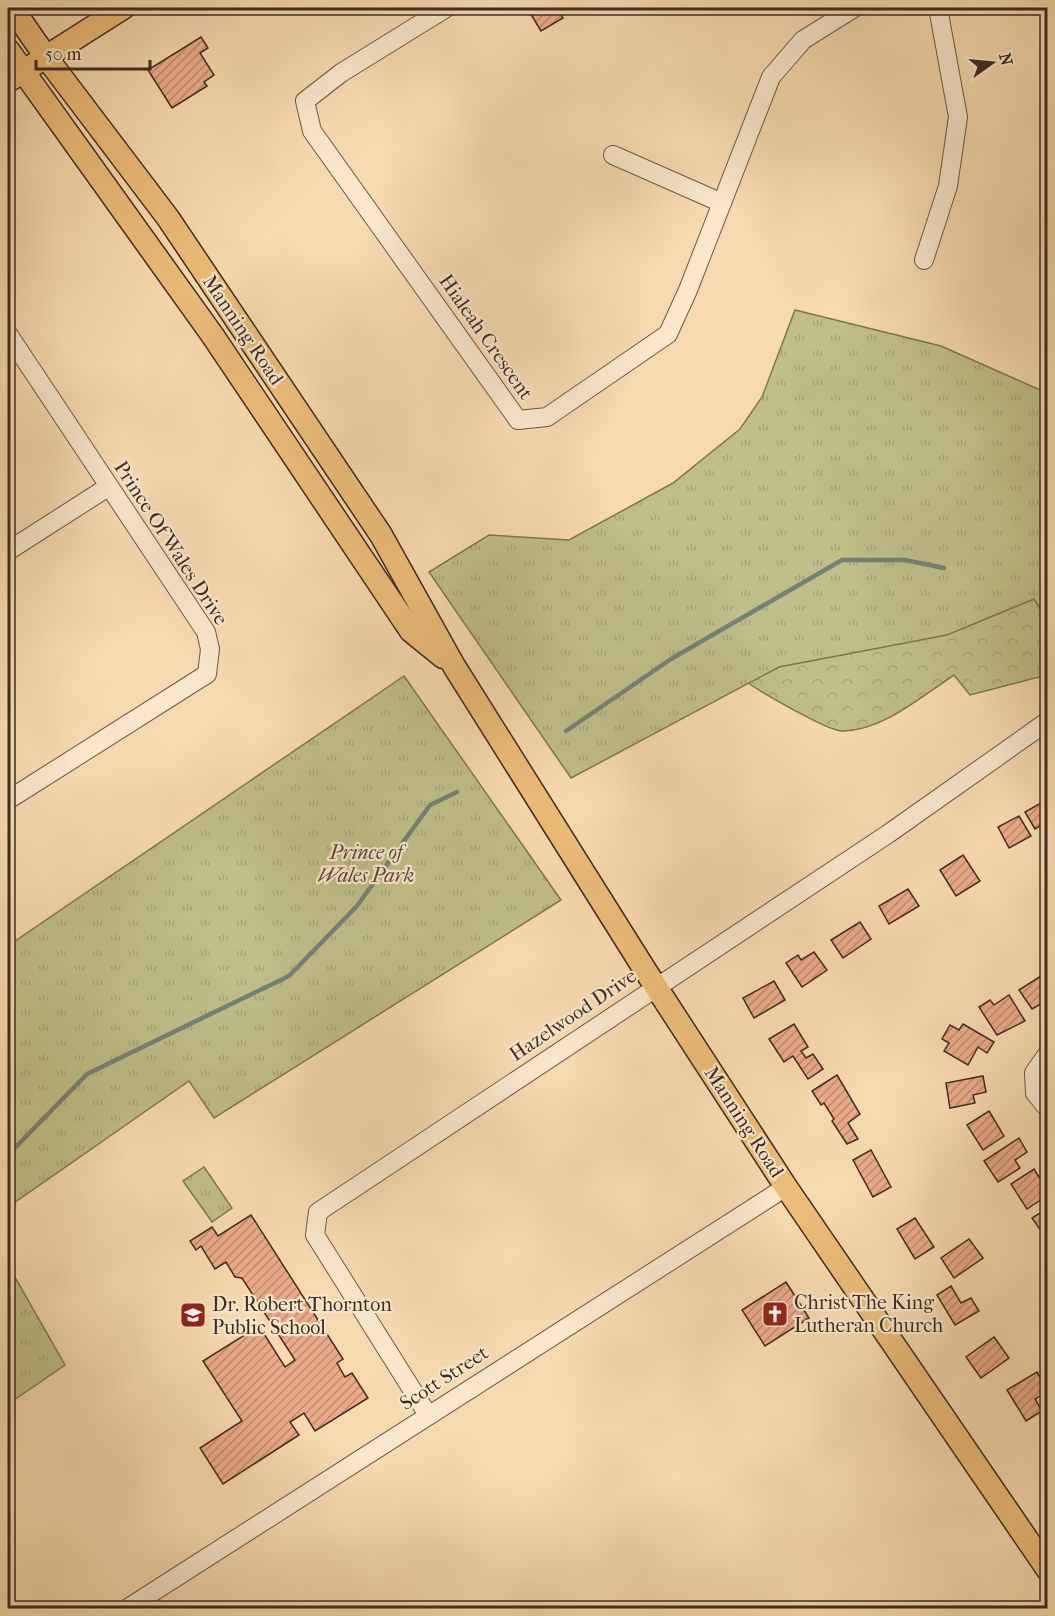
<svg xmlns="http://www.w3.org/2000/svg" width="1055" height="1616" viewBox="0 0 1055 1616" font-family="'IM FELL French Canon',serif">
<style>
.forest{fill:url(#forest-crowns);stroke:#7e7456;stroke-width:1.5}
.park{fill:url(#park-tufts);stroke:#7e7456;stroke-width:1.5}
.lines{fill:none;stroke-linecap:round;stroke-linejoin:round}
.stream{stroke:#768176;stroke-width:4.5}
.building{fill:url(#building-hatch);stroke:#3c2b22;stroke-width:1.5}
.minor-casing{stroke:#6b5746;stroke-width:20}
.major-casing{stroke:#3c2b22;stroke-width:25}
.minor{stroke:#fae7cc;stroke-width:18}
.major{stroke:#ecbd78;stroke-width:22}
.labels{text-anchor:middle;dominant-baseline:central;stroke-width:4.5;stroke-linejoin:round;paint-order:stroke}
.street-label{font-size:20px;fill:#3c2b22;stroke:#fae7cc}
.park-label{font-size:20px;font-style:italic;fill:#564837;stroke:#fae7cc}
.poi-label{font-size:20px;fill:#3c2b22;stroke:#fae7cc;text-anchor:start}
</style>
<defs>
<pattern id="forest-crowns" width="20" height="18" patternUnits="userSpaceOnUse" patternTransform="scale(1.5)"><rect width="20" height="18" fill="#c0be89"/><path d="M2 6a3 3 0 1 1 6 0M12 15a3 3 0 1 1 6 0" fill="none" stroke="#a6a376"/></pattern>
<pattern id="park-tufts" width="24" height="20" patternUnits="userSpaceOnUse" patternTransform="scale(1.5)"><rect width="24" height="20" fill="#c0be89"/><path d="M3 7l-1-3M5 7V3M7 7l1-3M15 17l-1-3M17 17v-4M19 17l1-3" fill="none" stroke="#a6a376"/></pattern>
<pattern id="building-hatch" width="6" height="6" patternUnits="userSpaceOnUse" patternTransform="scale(1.5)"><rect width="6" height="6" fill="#ebab8b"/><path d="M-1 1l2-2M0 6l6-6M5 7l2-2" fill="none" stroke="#c08b71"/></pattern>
</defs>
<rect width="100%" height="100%" fill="#f8dab1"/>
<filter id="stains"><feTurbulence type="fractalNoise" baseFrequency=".00333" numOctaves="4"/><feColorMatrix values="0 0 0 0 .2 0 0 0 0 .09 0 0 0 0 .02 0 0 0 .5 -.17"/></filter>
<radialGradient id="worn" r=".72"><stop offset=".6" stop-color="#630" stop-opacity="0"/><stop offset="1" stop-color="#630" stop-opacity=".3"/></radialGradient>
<path class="forest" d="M 1047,564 L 1047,675 L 970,695 L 954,675 C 922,696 884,730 843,731 C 829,732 763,693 748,683 L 785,619 Z"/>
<g class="park">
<polygon points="795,310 941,346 1047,393 1047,620 1034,599 947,635 779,667 571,778 429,572 489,535 569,540 673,483 740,429 762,397"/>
<polygon points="404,676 561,900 214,1118 189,1081 8,1207 8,946"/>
<polygon points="204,1167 232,1208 212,1222 183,1181"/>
<polygon points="8,1265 65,1365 8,1404"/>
</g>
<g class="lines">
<g class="stream">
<polyline points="566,731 671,659 842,560 905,560 944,568"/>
<polyline points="8,1155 87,1074 289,976 357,906 430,805 457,792"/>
</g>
</g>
<g class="building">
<polygon points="536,8 557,8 563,18 541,31 529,11"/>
<polygon points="201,37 208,48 200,53 214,75 204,82 207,86 172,108 148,70"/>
<polygon points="1048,799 1048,821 1035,829 1025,812"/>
<polygon points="1019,816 1031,836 1009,848 998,827"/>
<polygon points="963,855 980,881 956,896 940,870"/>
<polygon points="908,889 919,906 889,924 879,906"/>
<polygon points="860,922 871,939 843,958 831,940"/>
<polygon points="814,952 827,970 802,987 786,963 798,955 801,960"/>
<polygon points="1044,974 1048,980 1048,1007 1044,1002 1032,1009 1019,990"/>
<polygon points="774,981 785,1000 754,1018 743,998"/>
<polygon points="1009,995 1025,1021 997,1035 979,1007 990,1000 994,1005"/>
<polygon points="794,1024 808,1047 801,1051 806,1058 813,1054 823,1069 808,1079 793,1056 784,1062 769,1039"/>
<polygon points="963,1024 994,1042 987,1053 978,1047 968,1065 944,1051 949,1043 942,1039 950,1025 959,1030"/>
<polygon points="837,1075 860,1114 848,1123 858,1139 847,1144 832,1121 834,1119 824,1103 821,1105 812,1091"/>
<polygon points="983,1076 986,1092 973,1095 975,1103 950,1108 946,1083"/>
<polygon points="989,1111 1004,1136 983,1150 967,1125"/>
<polygon points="1019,1138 1027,1152 1015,1160 1020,1168 998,1182 984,1161"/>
<polygon points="871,1150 891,1187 873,1197 853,1160"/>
<polygon points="1034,1169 1048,1191 1048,1195 1027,1209 1011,1184"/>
<polygon points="1048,1208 1048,1241 1032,1218"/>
<polygon points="251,1215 343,1359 337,1363 345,1377 352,1373 368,1398 315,1431 304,1413 290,1422 299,1435 223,1484 200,1448 242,1421 203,1361 259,1326 285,1367 295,1360 242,1278 235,1277 226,1262 215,1269 201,1246 196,1250 190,1241 212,1227 218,1236"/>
<polygon points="915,1218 934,1247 915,1259 897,1229"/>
<polygon points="969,1239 983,1258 954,1278 941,1258"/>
<polygon points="786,1282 809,1318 765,1346 742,1310"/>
<polygon points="951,1286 961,1303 971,1298 979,1311 955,1325 937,1295"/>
<polygon points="994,1337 1009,1358 981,1378 966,1357"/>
<polygon points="1037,1372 1048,1391 1035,1399 1042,1411 1026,1421 1007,1390"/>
</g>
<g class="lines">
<defs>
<g id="minor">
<polyline points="446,8 341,73 305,101 312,131 518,420 547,417 668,334 688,290 771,77 803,40 854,8"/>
<polyline points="613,155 722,203"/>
<polyline points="924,260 948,186 958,117 938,8"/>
<polyline points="8,334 206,632 210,649 207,674 8,800"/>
<polyline points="8,551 108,487"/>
<polyline points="1048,1053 1034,1073 1035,1093 1048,1109"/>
<polyline points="428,1415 315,1235 318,1212 888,834 1048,721"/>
<polyline points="128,1608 786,1187"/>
</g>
<g id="major">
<polyline points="12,8 46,57 168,218 381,535 454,666 645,970 786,1187 1048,1570"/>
<polyline points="8,50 213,336 411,631 443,657"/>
<polyline points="8,81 123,8"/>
</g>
</defs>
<use href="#minor" class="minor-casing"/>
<use href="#major" class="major-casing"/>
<use href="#minor" class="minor"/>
<use href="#major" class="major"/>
</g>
<defs>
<symbol id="church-square" viewBox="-11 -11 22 22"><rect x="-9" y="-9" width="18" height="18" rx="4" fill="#8f2418" stroke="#fae7cc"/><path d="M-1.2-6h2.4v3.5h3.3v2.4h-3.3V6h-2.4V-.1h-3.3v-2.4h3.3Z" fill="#fff"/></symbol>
<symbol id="school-square" viewBox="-11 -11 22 22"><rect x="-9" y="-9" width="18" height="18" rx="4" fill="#8f2418" stroke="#fae7cc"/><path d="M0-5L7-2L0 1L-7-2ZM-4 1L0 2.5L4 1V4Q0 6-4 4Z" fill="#fff"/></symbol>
</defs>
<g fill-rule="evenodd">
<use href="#church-square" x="760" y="1299" width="30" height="30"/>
<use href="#school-square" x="178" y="1300" width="30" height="30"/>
</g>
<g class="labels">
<g class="street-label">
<text transform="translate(243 330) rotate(56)">Manning Road</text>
<text transform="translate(486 337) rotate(55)">Hialeah Crescent</text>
<text transform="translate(171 543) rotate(57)">Prince Of Wales Drive</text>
<text transform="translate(573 1015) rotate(-34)">Hazelwood Drive</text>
<text transform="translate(744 1122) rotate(57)">Manning Road</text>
<text transform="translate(444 1378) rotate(-33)">Scott Street</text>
</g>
<g class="park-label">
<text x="366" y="852">Prince of<tspan x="366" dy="23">Wales Park</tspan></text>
</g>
<g class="poi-label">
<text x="794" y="1302">Christ The King<tspan x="794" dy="23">Lutheran Church</tspan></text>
<text x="212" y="1304">Dr. Robert Thornton<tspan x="212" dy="23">Public School</tspan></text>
</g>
</g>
<rect width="1055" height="1616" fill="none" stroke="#f8dab1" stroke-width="30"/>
<rect x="9" y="9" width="1037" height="1598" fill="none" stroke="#3c2b22" stroke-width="3"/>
<rect x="15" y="15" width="1025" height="1586" fill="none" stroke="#3c2b22" stroke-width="1.5"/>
<g transform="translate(992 63) rotate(75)" stroke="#fae7cc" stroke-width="4.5" paint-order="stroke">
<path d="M0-4.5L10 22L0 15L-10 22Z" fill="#3c2b22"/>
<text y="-9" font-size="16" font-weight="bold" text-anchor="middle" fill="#3c2b22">N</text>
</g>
<path d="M36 60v9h114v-9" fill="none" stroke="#3c2b22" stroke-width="3"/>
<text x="45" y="60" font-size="18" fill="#3c2b22" stroke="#fae7cc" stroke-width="4.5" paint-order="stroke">50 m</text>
<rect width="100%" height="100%" filter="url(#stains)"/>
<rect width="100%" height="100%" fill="url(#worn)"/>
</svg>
